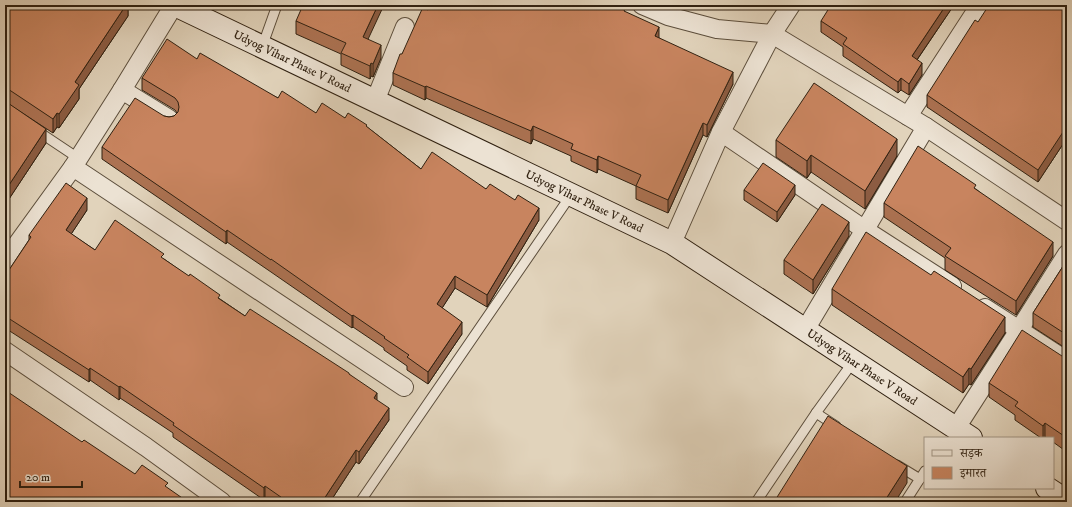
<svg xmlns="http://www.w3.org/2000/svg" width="1072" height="507" viewBox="0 0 1072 507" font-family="'IM FELL DW Pica','Noto Serif Devanagari',serif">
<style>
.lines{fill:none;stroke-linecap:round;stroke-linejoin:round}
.lane-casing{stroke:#5c4e3c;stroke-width:11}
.street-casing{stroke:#5c4e3c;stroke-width:20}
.secondary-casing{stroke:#302111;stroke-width:24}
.lane{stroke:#ece2d3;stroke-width:9}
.street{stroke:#ece2d3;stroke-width:18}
.secondary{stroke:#ece2d3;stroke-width:22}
.wall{fill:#ac7252;stroke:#302111}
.shaded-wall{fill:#8c5c42;stroke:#302111}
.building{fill:#c8845f;stroke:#302111}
.labels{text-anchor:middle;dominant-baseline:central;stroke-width:3;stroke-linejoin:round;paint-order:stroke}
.street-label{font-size:12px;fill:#302111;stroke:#ece2d3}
</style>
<rect width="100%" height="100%" fill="#e1d3bb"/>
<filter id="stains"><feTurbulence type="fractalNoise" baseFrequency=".005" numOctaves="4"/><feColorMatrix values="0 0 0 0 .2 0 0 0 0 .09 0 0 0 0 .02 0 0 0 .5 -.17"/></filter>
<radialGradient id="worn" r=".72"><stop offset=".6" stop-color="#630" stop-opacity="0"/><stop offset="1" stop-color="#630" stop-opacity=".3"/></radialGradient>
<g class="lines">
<defs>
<g id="lane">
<polyline points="262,47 277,5"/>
<polyline points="36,130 78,158"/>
<polyline points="816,413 836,426"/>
<polyline points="897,465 920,479"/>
<polyline points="360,502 571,195"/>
<polyline points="756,502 816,413 853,362"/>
<polyline points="905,502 925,471"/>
</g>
<g id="street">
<polyline points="642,5 668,16 717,29 772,34 926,127 1067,221"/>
<polyline points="122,90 169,119"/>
<polyline points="375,101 405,27"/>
<polyline points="908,116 980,5"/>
<polyline points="721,132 865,230 952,286"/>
<polyline points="73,167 404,387"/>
<polyline points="672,243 721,132 772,34 791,5"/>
<polyline points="5,261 73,167 122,90 174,5"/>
<polyline points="985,308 1067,361"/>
<polyline points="805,330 926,127"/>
<polyline points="5,351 146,447 222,502"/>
<polyline points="956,428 1019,330 1067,254"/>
</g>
<g id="secondary">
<path id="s1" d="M 175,5 L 672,243 L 971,438"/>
<polyline points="1047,488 1067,501"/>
</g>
</defs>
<use href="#lane" class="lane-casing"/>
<use href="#street" class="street-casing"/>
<use href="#secondary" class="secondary-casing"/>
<use href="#lane" class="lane"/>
<use href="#street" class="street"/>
<use href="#secondary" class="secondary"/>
</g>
<g class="wall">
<polygon points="5,5 128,5 128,16 79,89 79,99 59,128 57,127 53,133 7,103 46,143 5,205"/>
<polygon points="954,5 917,60 922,75 909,95 901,90 898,93 843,56 843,47 821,32 821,21"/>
<polygon points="1067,5 1067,138 1038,182 927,107 927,95"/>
<polygon points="428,10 625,12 659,38 733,84 707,137 703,135 668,213 636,199 636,186 598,169 597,173 571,161 571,156 533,139 531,144 426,98 425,100 393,85 393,73 402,54"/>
<polygon points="296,21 368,39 381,58 373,77 371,76 370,79 341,65 341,54 296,34"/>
<polygon points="197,59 278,98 316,113 345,118 367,127 421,169 486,189 539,220 487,307 455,288 442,308 462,334 428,384 407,370 407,366 384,350 384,348 353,327 352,328 271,272 227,242 226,244 102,159 102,147 164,116 169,117 174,116 177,113 175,110 142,90 142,78"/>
<polygon points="776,140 897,156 865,209 811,172 807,178 776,157"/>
<polygon points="976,189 1053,256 1016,315 945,270 945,258 884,217 884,203"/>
<polygon points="744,190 795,195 777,222 744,200"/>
<polygon points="87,210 71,234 95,250 164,259 220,299 245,316 349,374 377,400 389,420 359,464 356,462 330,502 270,502 265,498 264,500 173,437 173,433 149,417 120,398 119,400 90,380 89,382 5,328 5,276 29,240 29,235"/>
<polygon points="849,236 813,294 784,274 784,260"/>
<polygon points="1067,260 1067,349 1033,327 1033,313"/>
<polygon points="832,289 1005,333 971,385 969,384 963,393 832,305"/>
<polygon points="1062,356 1067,357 1067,452 1053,442 1053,438 1047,438 1045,437 1045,438 1041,438 1015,420 1015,415 989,397 989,383"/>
</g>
<g class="shaded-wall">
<polygon points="126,5 128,5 128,16 79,89 79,99 59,128 59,114 75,82"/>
<polygon points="378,5 384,5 363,50 363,37"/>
<polygon points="946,5 954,5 912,67 912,56"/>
<polygon points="659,27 659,39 655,36"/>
<polygon points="381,45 381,58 373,77 373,64"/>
<polygon points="371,63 371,76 370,79 370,66"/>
<polygon points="922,63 922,75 909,95 909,84"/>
<polygon points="733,72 733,84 707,137 707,125"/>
<polygon points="901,78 901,90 898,93 898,82"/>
<polygon points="426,86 426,98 425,100 425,87"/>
<polygon points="57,113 57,127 53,133 53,119"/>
<polygon points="1067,117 1067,138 1038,182 1038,170"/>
<polygon points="703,123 703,135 668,213 668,200"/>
<polygon points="533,126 533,139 531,144 531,131"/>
<polygon points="46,129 46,143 5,205 5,191"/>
<polygon points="897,139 897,156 865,209 865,191"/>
<polygon points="811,155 811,172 807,178 807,161"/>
<polygon points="598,156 598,169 597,173 597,160"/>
<polygon points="795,185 795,195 777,222 777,212"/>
<polygon points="87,198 87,210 66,242 66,230"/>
<polygon points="539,208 539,220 487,307 487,295"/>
<polygon points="849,222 849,236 813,294 813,280"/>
<polygon points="227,230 227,242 226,244 226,232"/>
<polygon points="1053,242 1053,256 1016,315 1016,301"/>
<polygon points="455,276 455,288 437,316 437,304"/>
<polygon points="353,315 353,327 352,328 352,316"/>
<polygon points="1005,317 1005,333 971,385 971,369"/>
<polygon points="462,322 462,334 428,384 428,372"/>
<polygon points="90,368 90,380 89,382 89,370"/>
<polygon points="969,368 969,384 963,393 963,377"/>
<polygon points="120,386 120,398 119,400 119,387"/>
<polygon points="377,393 377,405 374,398"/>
<polygon points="389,408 389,420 359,464 359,452"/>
<polygon points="1045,423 1045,438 1043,438 1043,426"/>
<polygon points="356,450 356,462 330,502 322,502"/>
<polygon points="907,466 907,483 895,502 884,502"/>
<polygon points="265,486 265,498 264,500 264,488"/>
</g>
<g class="building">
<polygon points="5,5 126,5 75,82 79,85 59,114 57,113 53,119 8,89 5,89"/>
<polygon points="303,5 378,5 363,37 381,45 373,64 371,63 370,66 341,53 346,43 296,21"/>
<polygon points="430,5 616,5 625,9 624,11 659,27 655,36 733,72 707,125 703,123 668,200 636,186 641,175 598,156 597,160 571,149 573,144 533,126 531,131 426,86 425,87 393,73 400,54 402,54 423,7 428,10"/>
<polygon points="831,5 946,5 912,56 922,63 909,84 901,78 898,82 843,44 847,38 821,21"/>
<polygon points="989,5 1067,5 1067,117 1066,119 1067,119 1067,126 1038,170 927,95 975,20 978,22"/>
<polygon points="167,39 197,59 200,53 278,98 282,91 316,113 322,103 345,118 348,113 367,125 366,126 421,169 432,152 486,189 490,184 515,200 518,195 539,208 487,295 455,276 437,304 462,322 428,372 407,357 409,355 384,338 385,337 353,315 352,316 271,259 271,260 227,230 226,232 102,147 135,98 164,116 169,117 174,116 178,112 179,107 178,102 175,98 142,78"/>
<polygon points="814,83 897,139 865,191 811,155 807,161 776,140"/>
<polygon points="5,101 46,129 5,191"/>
<polygon points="918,146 976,185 974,188 1053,242 1016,301 945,256 951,248 884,203"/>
<polygon points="763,163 795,185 777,212 744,190"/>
<polygon points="66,183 87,198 66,230 95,250 115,220 164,254 161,257 189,276 190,274 220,295 218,298 245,316 250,309 349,373 349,374 377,393 374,398 389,408 359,452 356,450 322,502 288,502 265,486 264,488 173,425 174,423 120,386 119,387 90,368 89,370 5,316 5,276 31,237 29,235"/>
<polygon points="822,204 849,222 813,280 784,260"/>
<polygon points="866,232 931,275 934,271 1005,317 971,369 969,368 963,377 832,289"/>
<polygon points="1067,260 1067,335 1033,313"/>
<polygon points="1022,330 1062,356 1067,357 1067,438 1045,423 1043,426 1015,406 1018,402 989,383"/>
<polygon points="5,390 82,442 84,440 135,474 142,465 168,483 165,486 188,502 5,502"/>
<polygon points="828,416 907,466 884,502 774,502"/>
</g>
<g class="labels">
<g class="street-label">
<text stroke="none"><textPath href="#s1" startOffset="130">Udyog Vihar Phase V Road</textPath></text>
<text stroke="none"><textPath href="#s1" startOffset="454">Udyog Vihar Phase V Road</textPath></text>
<text stroke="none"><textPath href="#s1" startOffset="778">Udyog Vihar Phase V Road</textPath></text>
</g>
</g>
<rect width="1072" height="507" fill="none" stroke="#e1d3bb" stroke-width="20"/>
<rect x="6" y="6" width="1060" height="495" fill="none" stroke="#302111" stroke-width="2"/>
<rect x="10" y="10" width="1052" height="487" fill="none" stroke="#302111"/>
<rect x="924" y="437" width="130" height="52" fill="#ece2d3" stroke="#a19585"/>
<rect x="932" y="450" width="20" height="6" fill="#ece2d3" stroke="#a19585"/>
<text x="960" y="457" font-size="12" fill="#302111">सड़क</text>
<rect x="932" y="467" width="20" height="12" fill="#c8845f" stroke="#a19585"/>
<text x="960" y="477" font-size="12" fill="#302111">इमारत</text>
<path d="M20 481v6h62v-6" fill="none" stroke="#302111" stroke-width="2"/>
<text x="26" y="481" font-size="12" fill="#302111" stroke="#ece2d3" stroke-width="3" paint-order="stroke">20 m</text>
<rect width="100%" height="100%" filter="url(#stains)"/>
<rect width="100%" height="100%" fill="url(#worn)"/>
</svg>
